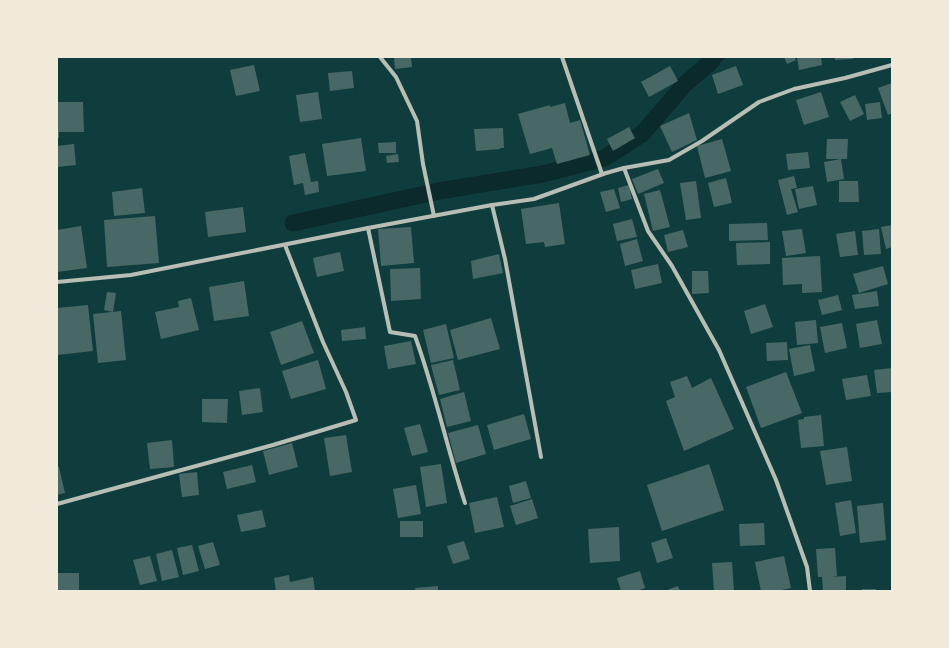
<svg xmlns="http://www.w3.org/2000/svg" width="949" height="648" viewBox="0 0 949 648" font-family="'PT Serif',serif">
<style>
.water{fill:#0a2a2b}
.lines{fill:none;stroke-linecap:round;stroke-linejoin:round}
.canal{stroke:#0a2a2b;stroke-width:17}
.building{fill:#486865}
.minor{stroke:#b8beb3;stroke-width:4}
</style>
<rect width="100%" height="100%" fill="#0f3d3e"/>
<polygon class="water" points="711,57 727,57 714,66"/>
<g class="lines">
<polyline class="canal" points="293,223 439,191 543,174 604,158 642,134 685,84 712,61"/>
</g>
<g class="building">
<polygon points="394,57 411,57 412,67 395,69"/>
<polygon points="784,57 794,57 796,60 787,64"/>
<polygon points="797,57 821,57 822,65 799,70"/>
<polygon points="835,57 853,57 853,59 835,60"/>
<polygon points="254,65 260,91 236,96 230,70"/>
<polygon points="670,66 678,81 649,97 641,82"/>
<polygon points="736,66 743,85 718,94 712,75"/>
<polygon points="352,71 354,88 330,91 328,73"/>
<polygon points="892,83 892,113 888,115 878,88"/>
<polygon points="318,92 322,119 300,122 296,95"/>
<polygon points="821,92 829,117 804,125 796,100"/>
<polygon points="855,95 864,114 850,121 840,102"/>
<polygon points="57,102 83,102 84,132 59,132 59,138 57,138"/>
<polygon points="880,102 882,118 867,120 865,104"/>
<polygon points="565,103 570,123 580,120 590,155 557,164 552,148 530,154 518,114 550,105 550,107"/>
<polygon points="689,113 697,140 672,152 660,126"/>
<polygon points="629,127 635,138 613,151 607,139"/>
<polygon points="503,128 504,148 500,148 500,149 476,151 474,129"/>
<polygon points="361,138 366,171 327,176 322,144"/>
<polygon points="722,139 731,171 705,178 697,146"/>
<polygon points="827,139 848,139 847,159 826,159"/>
<polygon points="396,142 396,153 379,153 378,143"/>
<polygon points="74,144 76,165 57,167 57,146"/>
<polygon points="808,152 810,168 788,170 786,154"/>
<polygon points="305,153 311,182 318,181 319,192 305,195 303,183 294,185 289,156"/>
<polygon points="398,154 399,162 387,163 386,156"/>
<polygon points="841,159 844,179 827,182 824,162"/>
<polygon points="658,169 664,183 638,194 632,179"/>
<polygon points="794,176 797,188 791,189 798,212 787,215 778,180"/>
<polygon points="726,178 732,203 714,207 708,183"/>
<polygon points="696,181 701,218 686,220 680,183"/>
<polygon points="839,181 858,181 859,202 839,202"/>
<polygon points="629,185 632,199 621,202 618,188"/>
<polygon points="813,186 817,205 799,209 795,189"/>
<polygon points="142,188 145,213 114,216 112,192"/>
<polygon points="614,189 620,208 606,212 600,192"/>
<polygon points="660,190 670,227 653,231 644,194"/>
<polygon points="559,203 565,244 545,247 544,242 526,244 521,209"/>
<polygon points="243,207 246,232 208,237 205,212"/>
<polygon points="155,216 159,263 107,267 104,220"/>
<polygon points="632,219 637,237 617,241 613,224"/>
<polygon points="767,223 768,240 729,241 729,224"/>
<polygon points="892,225 892,247 886,249 881,227"/>
<polygon points="81,226 87,268 57,272 57,230"/>
<polygon points="411,227 414,263 381,266 378,229"/>
<polygon points="802,229 806,253 786,256 782,231"/>
<polygon points="879,229 881,254 864,255 862,231"/>
<polygon points="683,230 688,247 668,252 664,235"/>
<polygon points="855,231 858,255 840,257 836,234"/>
<polygon points="637,239 643,261 625,266 620,244"/>
<polygon points="770,242 770,264 737,265 736,243"/>
<polygon points="340,252 344,271 317,277 313,258"/>
<polygon points="499,254 503,273 473,279 471,261"/>
<polygon points="820,256 822,292 802,293 802,284 783,285 782,258"/>
<polygon points="658,264 662,283 635,289 631,270"/>
<polygon points="883,266 888,284 859,293 853,274"/>
<polygon points="420,268 421,299 391,301 390,269"/>
<polygon points="692,271 708,271 709,293 692,294"/>
<polygon points="244,281 249,316 214,321 209,287"/>
<polygon points="877,291 879,306 855,309 852,295"/>
<polygon points="107,292 116,293 113,312 104,310"/>
<polygon points="838,295 842,310 822,315 818,300"/>
<polygon points="191,298 199,330 161,339 155,312 179,307 178,301"/>
<polygon points="765,304 773,327 751,334 744,311"/>
<polygon points="88,305 93,351 57,355 57,308"/>
<polygon points="121,311 126,360 98,363 93,314"/>
<polygon points="491,318 500,349 458,360 450,330"/>
<polygon points="816,320 818,343 797,345 795,322"/>
<polygon points="877,320 882,344 860,348 856,324"/>
<polygon points="302,321 314,353 281,365 270,332"/>
<polygon points="842,323 847,348 825,353 820,327"/>
<polygon points="446,324 454,358 431,363 423,330"/>
<polygon points="365,327 366,339 342,341 341,330"/>
<polygon points="411,341 416,364 388,369 384,346"/>
<polygon points="787,342 788,360 767,361 766,343"/>
<polygon points="810,345 815,371 794,376 789,349"/>
<polygon points="318,360 326,389 291,399 282,371"/>
<polygon points="453,360 460,390 439,395 431,365"/>
<polygon points="892,368 892,392 877,393 874,370"/>
<polygon points="786,372 802,413 761,428 746,387"/>
<polygon points="867,375 871,396 846,400 842,379"/>
<polygon points="687,376 692,388 711,378 734,429 684,451 666,401 675,397 670,382"/>
<polygon points="260,388 263,412 242,415 239,391"/>
<polygon points="464,392 471,421 447,427 440,399"/>
<polygon points="202,399 228,399 227,423 202,422"/>
<polygon points="524,414 531,439 494,450 487,425"/>
<polygon points="821,415 824,446 801,448 798,420 804,419 804,417"/>
<polygon points="420,424 428,452 412,456 404,428"/>
<polygon points="478,425 486,454 456,463 448,433"/>
<polygon points="346,435 352,472 330,476 324,438"/>
<polygon points="172,440 174,467 150,469 147,443"/>
<polygon points="292,443 298,467 269,475 263,451"/>
<polygon points="847,447 852,481 826,485 820,451"/>
<polygon points="441,464 447,503 426,507 420,467"/>
<polygon points="709,464 724,510 662,531 647,485"/>
<polygon points="252,465 256,482 227,489 223,472"/>
<polygon points="57,467 59,467 65,493 57,495"/>
<polygon points="197,472 199,495 182,497 179,474"/>
<polygon points="526,481 531,498 513,503 509,486"/>
<polygon points="416,485 421,514 398,518 393,489"/>
<polygon points="497,497 504,527 475,533 469,503"/>
<polygon points="532,499 538,518 516,525 510,506"/>
<polygon points="851,500 856,533 840,536 835,503"/>
<polygon points="883,503 886,540 860,543 857,506"/>
<polygon points="262,510 266,527 241,532 237,515"/>
<rect x="400" y="521" width="23" height="16"/>
<polygon points="764,523 765,545 740,546 739,524"/>
<polygon points="619,527 620,561 590,563 588,529"/>
<polygon points="666,538 673,558 657,563 651,543"/>
<polygon points="464,541 470,559 453,564 447,546"/>
<polygon points="213,542 220,565 205,569 198,546"/>
<polygon points="192,545 199,571 183,575 177,548"/>
<polygon points="835,548 837,576 830,577 846,576 846,591 823,591 822,577 818,577 816,549"/>
<polygon points="172,550 179,577 162,581 156,554"/>
<polygon points="150,556 157,581 140,585 133,560"/>
<polygon points="784,556 791,588 777,591 761,591 755,562"/>
<polygon points="732,562 734,591 714,591 712,563"/>
<polygon points="640,571 645,588 636,591 621,591 617,578"/>
<rect x="57" y="573" width="22" height="18"/>
<polygon points="289,575 290,582 313,577 315,591 276,591 274,578"/>
<polygon points="438,586 438,591 416,591 415,588"/>
<polygon points="678,586 680,591 664,591"/>
<rect x="862" y="589" width="14" height="2"/>
</g>
<g class="lines">
<g class="minor">
<polyline points="380,57 396,77 417,121 423,164 434,216"/>
<polyline points="562,57 602,174"/>
<polyline points="624,168 669,160 702,141 759,102 794,89 845,78 892,65"/>
<polyline points="492,205 505,259 541,457"/>
<path d="M 368,228 L 390,332 L 415,336 C 435,391 447,448 465,503"/>
<polyline points="57,282 131,275 368,228 492,205 534,199 606,173 624,168 648,231 672,266 719,350 776,480 807,567 810,591"/>
<polyline points="57,504 273,445 356,420 346,392 323,342 285,245"/>
</g>
</g>
<rect width="949" height="648" fill="none" stroke="#f1e9da" stroke-width="116"/>
</svg>
